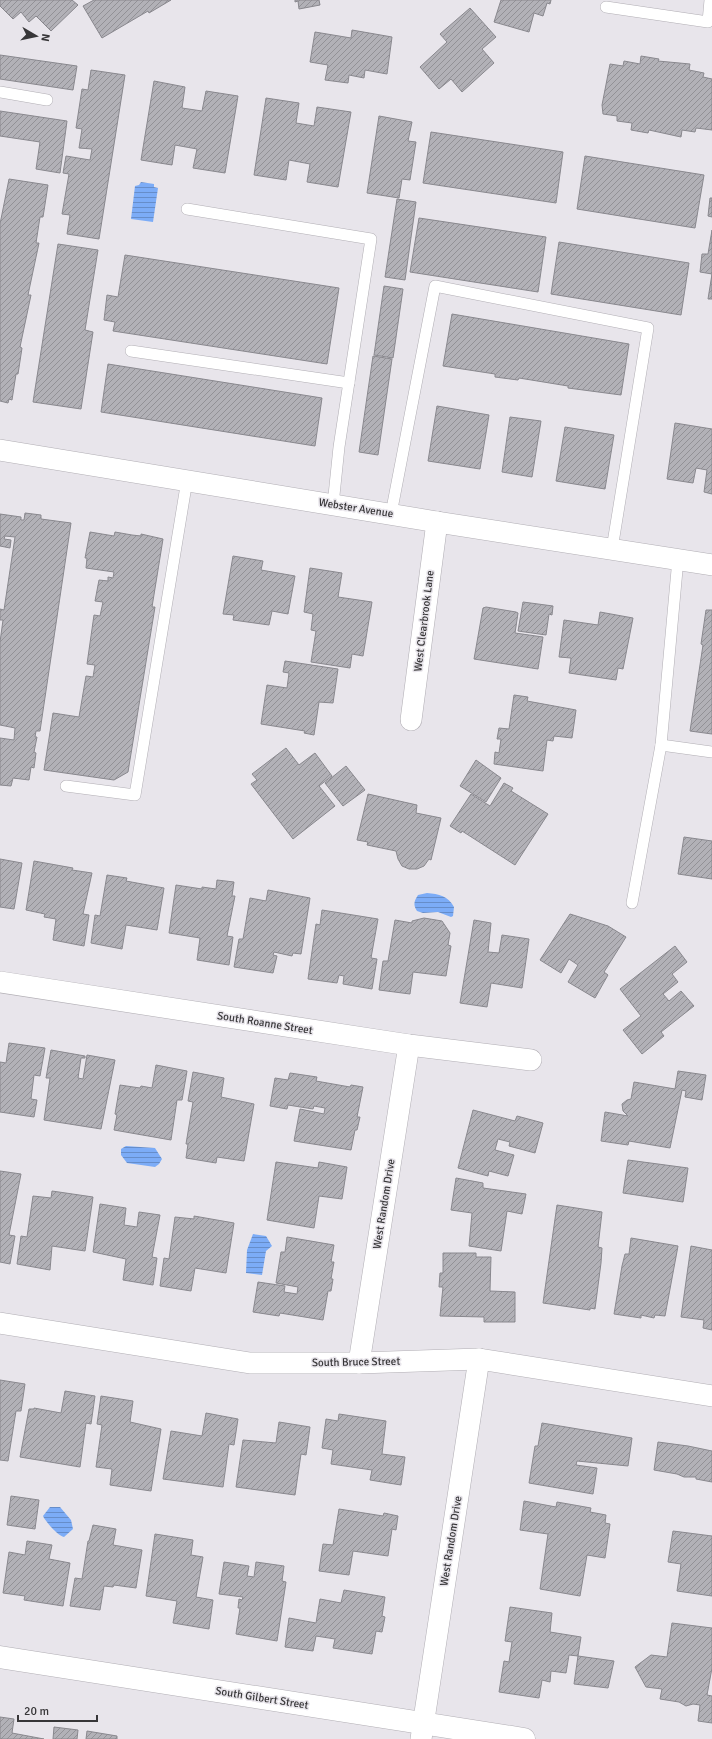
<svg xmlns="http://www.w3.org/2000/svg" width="712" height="1739" viewBox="0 0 712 1739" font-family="Signika,sans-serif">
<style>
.water{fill:url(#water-rules)}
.building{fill:url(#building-hatch);stroke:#89888e}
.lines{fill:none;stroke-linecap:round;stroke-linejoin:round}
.service-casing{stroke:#b1aeb4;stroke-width:12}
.minor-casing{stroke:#b1aeb4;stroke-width:22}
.tertiary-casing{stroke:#b1aeb4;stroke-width:23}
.service{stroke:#fff;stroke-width:11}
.minor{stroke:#fff;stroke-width:21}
.tertiary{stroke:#fff;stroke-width:22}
.labels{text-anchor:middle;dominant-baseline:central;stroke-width:3;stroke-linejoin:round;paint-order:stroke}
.street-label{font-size:11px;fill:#373638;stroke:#e8e5eb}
</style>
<defs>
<pattern id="water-rules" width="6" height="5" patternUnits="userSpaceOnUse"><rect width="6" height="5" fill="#7cacf7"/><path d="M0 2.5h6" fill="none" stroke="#668dc9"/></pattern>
<pattern id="building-hatch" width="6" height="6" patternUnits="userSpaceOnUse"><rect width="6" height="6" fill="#b2b1b7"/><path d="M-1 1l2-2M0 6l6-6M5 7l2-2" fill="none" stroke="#929196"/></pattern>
</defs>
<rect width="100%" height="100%" fill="#e8e5eb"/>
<g class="water">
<polygon points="141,182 154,184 154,187 158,188 153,222 131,219 135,186 139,185"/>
<path d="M 427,893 C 439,894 448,896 454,907 L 453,916 L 451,917 L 438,912 L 423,913 L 417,911 C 413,905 414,901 418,895 Z"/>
<polygon points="126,1146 155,1148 162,1159 159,1164 155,1167 127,1163 121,1155 121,1149"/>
<polygon points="253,1234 266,1236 272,1246 266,1251 262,1275 246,1273 247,1250"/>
<path d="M 50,1507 L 60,1507 L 71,1520 L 73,1529 L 64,1537 C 58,1536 45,1521 43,1516 Z"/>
</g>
<g class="building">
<polygon points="0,0 72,0 78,5 51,31 36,16 29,22 21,12 13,19 0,6"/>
<polygon points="94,0 171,0 149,13 148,11 102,38 83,6"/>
<polygon points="295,0 319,0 320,5 299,9 298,1 295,2"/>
<polygon points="501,0 551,0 550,4 547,3 543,16 534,13 529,32 494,22"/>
<polygon points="470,8 496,37 482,49 494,63 462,92 451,79 439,89 420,67 447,42 440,34"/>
<polygon points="352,30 392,37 387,74 365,70 364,78 349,75 348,83 325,80 328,65 310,62 315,32 351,38"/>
<polygon points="0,55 77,66 73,90 0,79"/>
<polygon points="641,56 659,59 658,61 690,64 689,70 704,73 703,77 712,79 712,130 696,128 695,132 682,130 681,137 649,130 648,133 631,130 632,123 617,121 617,116 603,114 602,105 610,64 623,66 624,61 640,64"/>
<polygon points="91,70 125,75 99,239 67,234 70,215 62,214 69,174 63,173 66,156 90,160 92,149 79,148 82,129 76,128 82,89 88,90"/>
<polygon points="154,81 185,87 182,108 202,111 206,91 238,96 225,173 193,168 197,149 175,145 172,165 141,160"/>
<polygon points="266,98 299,103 296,123 314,126 317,107 351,112 338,187 307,182 310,164 289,160 286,180 254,175"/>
<polygon points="0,111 67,121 60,173 36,169 40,142 0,136"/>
<polygon points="379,116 412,122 408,141 416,142 410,180 402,179 399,198 367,193"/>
<polygon points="431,132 563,152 556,203 423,183"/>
<polygon points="585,156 704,175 695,228 577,209"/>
<polygon points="9,179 48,185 43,217 40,217 36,243 39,243 28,295 31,295 20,347 22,348 18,374 16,374 12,400 9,399 8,403 0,401 0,224"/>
<polygon points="710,198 712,198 712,217 708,216"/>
<polygon points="397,199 416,202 405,280 385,277"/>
<polygon points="419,218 546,237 538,292 410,272"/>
<polygon points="712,230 712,274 700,272 702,254 708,254"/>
<polygon points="559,242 689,263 681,315 551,294"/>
<polygon points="58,244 98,250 85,330 93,332 81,409 33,402"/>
<polygon points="125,255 339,288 327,364 113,331 115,322 104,320 107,295 118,297"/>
<polygon points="712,274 712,299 708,299"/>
<polygon points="384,286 403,289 393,358 374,355"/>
<polygon points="452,314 629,344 621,395 568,388 568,386 519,378 518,380 495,377 495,374 443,366"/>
<polygon points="373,356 392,359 378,455 359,452"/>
<polygon points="108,364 322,398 315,446 101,412"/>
<polygon points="437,406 489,415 480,469 428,461"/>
<polygon points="510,417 541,421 532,477 502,472"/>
<polygon points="675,423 712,429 712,494 704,492 707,470 696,468 693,483 667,479"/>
<polygon points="565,427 614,435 605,489 556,481"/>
<polygon points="25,513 41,515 41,519 71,523 40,731 36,731 35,737 37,737 34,752 36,753 34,768 31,767 29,780 13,778 11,786 0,785 0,738 14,740 15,728 0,725 0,642 3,620 0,620 0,609 4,610 15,537 5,536 4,539 11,540 10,548 0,546 0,514 21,517 21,520 24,520"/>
<polygon points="90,532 114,536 115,532 132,535 141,536 141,534 163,539 152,607 155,607 128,772 114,780 44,770 53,713 79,717 86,676 93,677 95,665 87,664 94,615 100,616 103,602 95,601 99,580 108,581 108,577 113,578 114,572 86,568 87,558 85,558"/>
<polygon points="233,556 263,561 261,570 295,576 288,614 272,611 269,625 233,620 234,615 223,614"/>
<polygon points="310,568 342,573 338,597 372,602 363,656 352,654 350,668 311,662 316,631 311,630 313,614 304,612"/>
<polygon points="523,602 553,606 552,615 549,614 546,635 518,631"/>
<polygon points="486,607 516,612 518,613 515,633 543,637 538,669 474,659 483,608"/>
<polygon points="706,610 712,610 712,734 690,731 703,645 701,644"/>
<polygon points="600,612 633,618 623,669 618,668 616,680 569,673 571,658 559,657 564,620 598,625"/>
<polygon points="285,661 338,669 333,703 319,702 314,735 304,733 305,731 261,724 267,685 287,688 289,673 283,672"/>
<polygon points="514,695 528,697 527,701 576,710 572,738 554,736 553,741 547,740 543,771 494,764 495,752 499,753 501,739 497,739 499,728 509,729"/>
<polygon points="286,748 299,765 315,753 332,776 319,786 335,806 293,839 251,784 257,780 252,774"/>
<polygon points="476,760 501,778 486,802 460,786"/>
<polygon points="346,766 365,790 343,806 325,783"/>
<polygon points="504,783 513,788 511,791 548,814 515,865 462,831 461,833 450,826 471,794 490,806"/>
<polygon points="368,794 417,805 416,813 441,818 431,860 429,859 424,866 417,869 409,869 402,866 398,859 396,851 367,845 368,842 357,840"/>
<polygon points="684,837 712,841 712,879 678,874"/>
<polygon points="0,859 22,863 14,909 0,907"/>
<polygon points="34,861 73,868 72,870 92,873 83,914 89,915 84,946 53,940 56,919 44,917 45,914 26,910"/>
<polygon points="107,875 127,878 126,881 164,888 157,930 126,925 122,949 91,943 95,915 100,916"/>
<polygon points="217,880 234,882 232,896 235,896 227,936 233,937 229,965 197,960 200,938 169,933 176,885 202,889 202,887 216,889"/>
<polygon points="268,890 310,898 301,954 293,953 292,956 274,952 273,955 277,956 273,973 234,967 239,939 243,939 250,898 266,901"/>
<polygon points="322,910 378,919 371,958 377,959 372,989 343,984 344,976 339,975 337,983 308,979 316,924 320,925"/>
<polygon points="570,914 608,926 626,937 604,972 608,975 595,998 568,982 578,965 569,959 561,973 540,960"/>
<polygon points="424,918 442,921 450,933 448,945 451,946 446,976 413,972 410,994 379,990 383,961 388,961 395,920 412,923 412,921"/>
<polygon points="474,920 491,923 488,952 499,953 502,935 529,939 522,988 491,983 487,1007 460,1003"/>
<polygon points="675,946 687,962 672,974 678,982 663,994 669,1001 681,991 694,1006 661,1032 664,1036 642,1054 623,1030 641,1016 620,989"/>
<polygon points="9,1043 45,1048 40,1076 34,1075 31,1099 37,1100 34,1117 0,1112 0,1062 6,1063"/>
<polygon points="51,1050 85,1056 85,1058 81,1058 78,1078 83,1079 87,1055 115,1060 101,1129 44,1120 50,1078 46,1078"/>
<polygon points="156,1065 187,1071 182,1100 177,1100 171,1140 114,1130 117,1115 115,1114 120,1085 140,1088 141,1086 152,1088"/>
<polygon points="678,1071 706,1075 702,1100 685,1097 686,1091 682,1090 670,1148 629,1141 628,1145 601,1141 605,1112 628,1116 623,1111 622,1104 627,1100 631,1099 634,1082 675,1089"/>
<polygon points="193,1072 224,1078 221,1097 254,1104 244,1161 217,1157 216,1163 186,1158 188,1144 186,1144 193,1102 188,1101"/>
<polygon points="290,1073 317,1077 316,1081 350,1087 351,1085 363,1087 357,1117 360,1117 357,1130 355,1130 351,1150 294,1141 300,1109 324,1114 325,1108 314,1106 313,1109 288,1105 287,1109 270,1106 275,1078 288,1080"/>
<polygon points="473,1110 515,1121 517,1116 543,1123 535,1153 509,1146 510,1142 498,1139 495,1150 514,1155 508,1176 489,1171 488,1176 458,1168"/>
<polygon points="628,1160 688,1168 683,1202 623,1193"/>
<polygon points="276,1162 318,1168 319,1162 347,1167 342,1199 319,1196 314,1228 267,1220"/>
<polygon points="0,1171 21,1174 9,1235 15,1236 10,1264 0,1262"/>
<polygon points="456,1178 483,1183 483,1188 526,1194 522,1214 507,1211 501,1251 469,1246 472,1213 451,1210"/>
<polygon points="52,1191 93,1197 85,1251 52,1246 50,1270 17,1264 21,1236 27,1237 33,1196 51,1198"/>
<polygon points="100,1204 126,1208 124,1225 137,1227 139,1212 160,1215 152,1257 157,1258 153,1285 123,1280 126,1259 93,1252"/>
<polygon points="557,1205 602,1212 598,1247 602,1248 601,1263 595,1309 590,1308 590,1310 543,1303"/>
<polygon points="194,1216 234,1223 226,1273 195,1268 191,1291 160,1286 164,1258 169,1259 175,1217 194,1219"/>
<polygon points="287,1237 334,1245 331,1262 334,1262 331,1279 333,1279 331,1291 328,1291 323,1320 280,1313 279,1316 253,1312 258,1282 285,1286 284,1292 297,1294 298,1287 276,1283 281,1252 285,1252"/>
<polygon points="631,1238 678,1246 665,1316 655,1315 654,1318 641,1315 641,1318 614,1314 622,1266 625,1254 629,1254"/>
<polygon points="691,1246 712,1250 712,1330 703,1328 704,1320 681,1317"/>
<polygon points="443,1253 476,1253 476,1257 491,1257 490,1291 515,1292 515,1322 484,1322 484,1317 440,1316 443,1287 439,1287 440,1273 443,1273"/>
<polygon points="0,1380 25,1384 21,1411 16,1411 8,1461 0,1460"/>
<polygon points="65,1391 95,1396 91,1424 86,1423 80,1467 20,1457 29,1409 34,1409 34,1408 61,1413"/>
<polygon points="101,1396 133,1401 130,1422 161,1429 151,1491 110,1485 112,1469 96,1467 102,1425 97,1424"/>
<polygon points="206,1413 238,1419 234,1445 229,1444 223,1487 163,1479 171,1431 202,1436"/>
<polygon points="339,1414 386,1421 382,1454 405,1457 401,1485 370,1480 372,1470 331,1464 333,1450 322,1448 326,1419 338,1421"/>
<polygon points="279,1422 310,1427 306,1455 301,1454 295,1495 236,1487 243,1440 276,1443"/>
<polygon points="542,1423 632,1438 628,1466 577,1461 576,1465 597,1468 593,1494 529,1483 535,1446 538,1446"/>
<polygon points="658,1442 688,1446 712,1451 712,1482 696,1479 696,1477 684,1477 677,1474 654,1470"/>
<polygon points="11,1496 39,1500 35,1529 7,1525"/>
<polygon points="524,1501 556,1507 557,1502 591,1508 590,1512 606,1515 605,1523 610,1524 605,1558 587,1555 580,1596 540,1589 548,1534 520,1530"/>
<polygon points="339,1509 383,1516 384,1513 398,1516 396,1530 392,1529 388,1556 353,1551 349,1575 319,1571 323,1544 333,1545"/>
<polygon points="93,1525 116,1529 113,1545 142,1550 136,1588 114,1585 113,1587 104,1586 100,1610 70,1606 75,1578 82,1579 88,1541 89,1541"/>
<polygon points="673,1531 712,1536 712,1596 677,1591 681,1564 668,1562"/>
<polygon points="155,1534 193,1540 191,1555 203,1557 196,1597 213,1600 209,1629 173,1623 177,1601 146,1596"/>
<polygon points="27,1541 52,1545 49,1559 70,1563 63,1606 24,1600 25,1596 3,1593 9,1552 25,1555"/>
<polygon points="224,1562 249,1566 247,1576 254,1577 256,1562 284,1566 282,1581 286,1582 277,1641 236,1634 240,1608 238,1608 239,1599 242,1600 243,1597 219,1594"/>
<polygon points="344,1590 385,1597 382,1616 385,1617 382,1632 376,1631 372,1654 333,1648 335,1639 316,1636 313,1651 285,1647 289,1618 316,1623 320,1599 341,1603"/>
<polygon points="510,1607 552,1613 550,1632 581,1637 578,1656 569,1655 566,1673 551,1671 550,1682 542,1680 539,1698 499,1692 504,1661 509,1662 512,1642 505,1641"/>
<polygon points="672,1623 712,1628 712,1668 707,1695 712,1696 712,1723 698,1721 700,1705 693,1704 686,1706 679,1702 660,1699 662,1689 646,1687 635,1667 651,1655 667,1657"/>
<polygon points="578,1656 614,1661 608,1688 574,1684"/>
<polygon points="0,1717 14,1719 12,1733 44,1739 0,1739"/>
<polygon points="54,1727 78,1730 77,1739 53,1739"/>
<polygon points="87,1731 117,1736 117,1739 86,1739"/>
</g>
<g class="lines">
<defs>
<g id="service">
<polyline points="606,7 708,22 710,0"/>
<polyline points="0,92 47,100"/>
<polyline points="187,209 371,239 339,447 333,505"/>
<polyline points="131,351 349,383"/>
<polyline points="391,514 435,286 648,328 612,549"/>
<polyline points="661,745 712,752"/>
<polyline points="66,786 135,795 187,480"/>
<polyline points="632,903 661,745 678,559"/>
</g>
<g id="minor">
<polyline points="0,450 437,522 712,565"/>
<polyline points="411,720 437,522"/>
<polyline points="0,982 409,1045 531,1060"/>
<polyline points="0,1323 250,1363 359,1363 479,1359 712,1396"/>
<polyline points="359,1363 409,1045"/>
<polyline points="421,1739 479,1359"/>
</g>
<polyline id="tertiary" points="0,1657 524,1739"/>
</defs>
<use href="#service" class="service-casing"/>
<use href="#minor" class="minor-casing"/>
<use href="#tertiary" class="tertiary-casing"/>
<use href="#service" class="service"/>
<use href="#minor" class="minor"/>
<use href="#tertiary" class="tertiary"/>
</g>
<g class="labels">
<g class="street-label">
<text transform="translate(356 508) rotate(9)">Webster Avenue</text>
<text transform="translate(424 621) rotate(-83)">West Clearbrook Lane</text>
<text transform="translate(265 1023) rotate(9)">South Roanne Street</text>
<text transform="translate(384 1204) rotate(-81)">West Random Drive</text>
<text transform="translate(356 1362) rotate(-1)">South Bruce Street</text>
<text transform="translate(451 1541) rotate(-81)">West Random Drive</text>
<text transform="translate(262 1698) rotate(9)">South Gilbert Street</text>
</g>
</g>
<g transform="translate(36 36) rotate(99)" stroke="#e8e5eb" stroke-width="3" paint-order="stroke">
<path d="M0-3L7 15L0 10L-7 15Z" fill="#373638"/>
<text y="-6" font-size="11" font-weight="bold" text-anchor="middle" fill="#373638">N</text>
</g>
<path d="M18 1715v6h79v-6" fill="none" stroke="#373638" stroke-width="2"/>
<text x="24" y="1715" font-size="12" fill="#373638" stroke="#e8e5eb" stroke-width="3" paint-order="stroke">20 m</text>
</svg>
